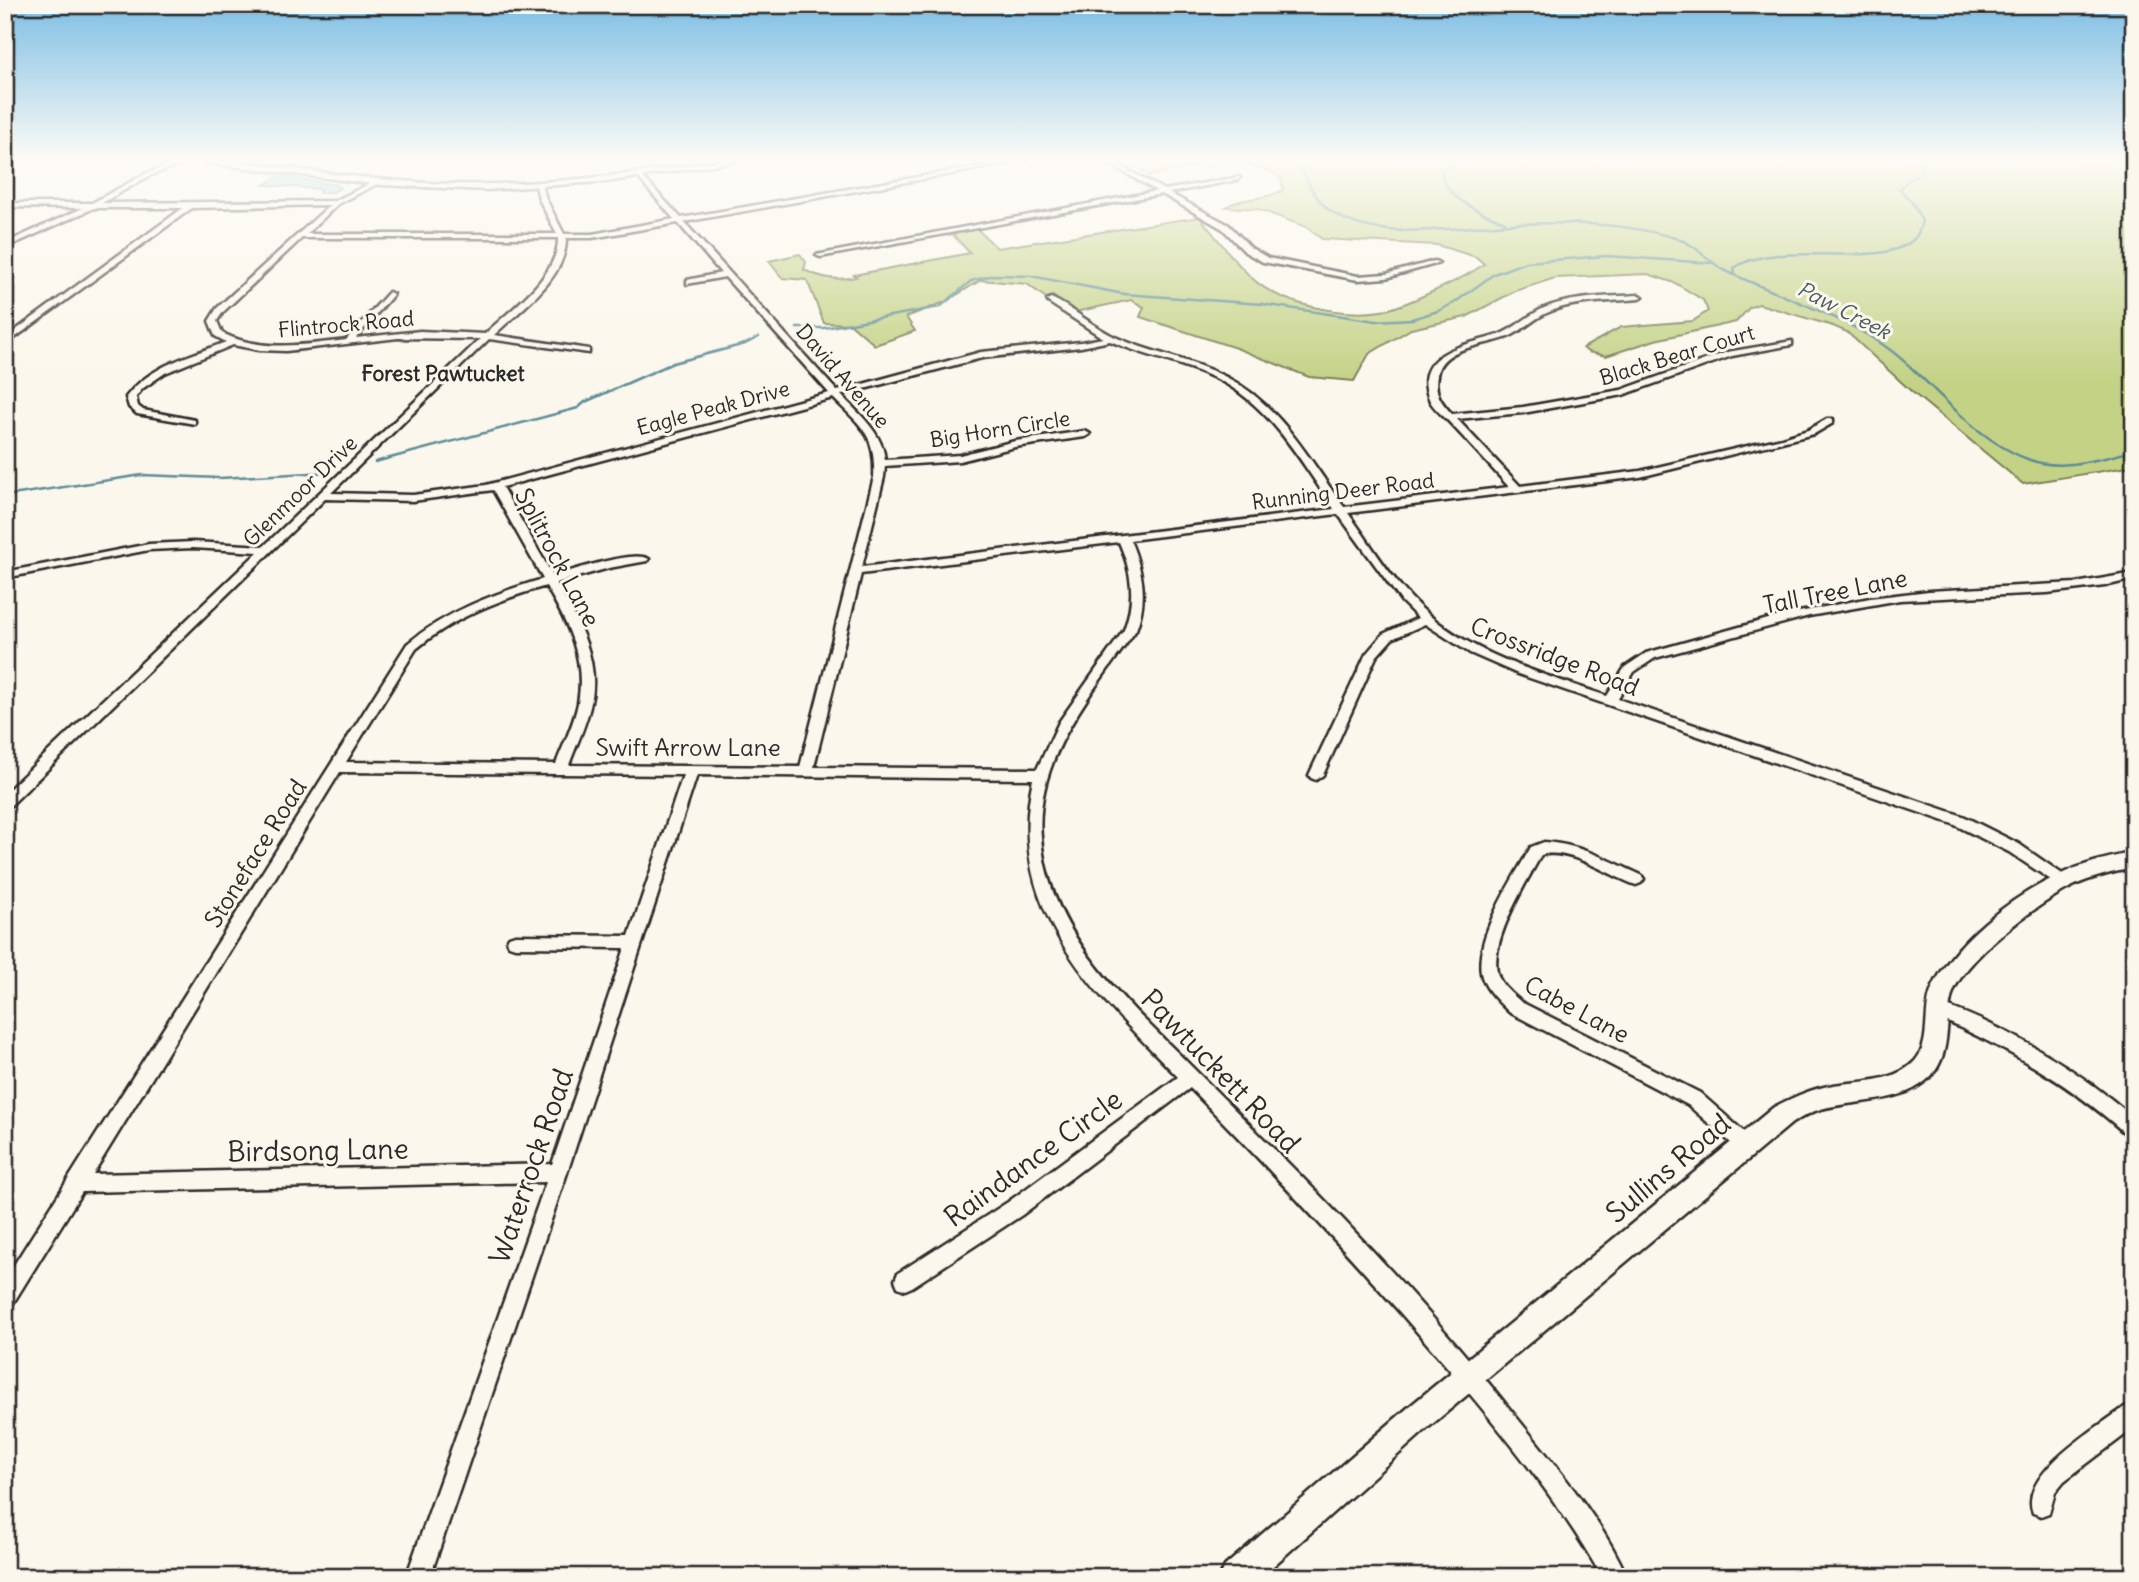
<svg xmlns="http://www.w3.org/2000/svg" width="2139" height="1582" viewBox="0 0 2139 1582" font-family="Delius,sans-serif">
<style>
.green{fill:#c4d286;stroke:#787e58;stroke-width:2}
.water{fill:#7fcdde;stroke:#5d8c96;stroke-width:2}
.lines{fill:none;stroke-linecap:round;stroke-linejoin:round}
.stream{stroke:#5d8c96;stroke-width:2.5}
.street-casing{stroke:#2b2b2b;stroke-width:5}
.secondary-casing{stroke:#2b2b2b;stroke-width:5}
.street{fill:#fbf7ec;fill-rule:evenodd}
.secondary{fill:#fbf7ec;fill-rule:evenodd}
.labels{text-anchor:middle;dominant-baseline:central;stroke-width:6;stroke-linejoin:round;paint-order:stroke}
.far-water-label{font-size:21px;font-style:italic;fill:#445c61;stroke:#fbf7ec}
.far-street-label{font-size:21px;fill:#2b2b2b;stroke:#fbf7ec}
.far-neighbourhood-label{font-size:21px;font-weight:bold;fill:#2b2b2b;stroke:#fbf7ec}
.street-label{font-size:24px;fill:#2b2b2b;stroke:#fbf7ec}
.near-street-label{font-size:28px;fill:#2b2b2b;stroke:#fbf7ec}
</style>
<rect width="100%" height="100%" fill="#fbf7ec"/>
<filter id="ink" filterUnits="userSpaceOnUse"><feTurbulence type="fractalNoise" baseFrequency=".0143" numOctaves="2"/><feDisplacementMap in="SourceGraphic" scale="14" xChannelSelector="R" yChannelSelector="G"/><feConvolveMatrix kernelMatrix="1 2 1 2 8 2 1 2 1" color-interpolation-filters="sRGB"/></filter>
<g filter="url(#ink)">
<path class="green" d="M 1147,160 L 2134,160 L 2134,466 L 2023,484 L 1911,391 L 1847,332 L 1833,326 L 1759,304 L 1750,307 L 1736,322 L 1655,340 L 1606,356 L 1588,352 L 1583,348 L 1621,327 L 1693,321 L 1708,311 L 1703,300 L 1675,283 L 1648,274 L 1555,278 L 1515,291 L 1466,317 L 1411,329 L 1369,354 L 1354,381 L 1309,377 L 1236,348 L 1140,317 L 1144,307 L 1131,300 L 1075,312 L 1053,296 L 1046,298 L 1027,284 L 981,280 L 945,302 L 906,317 L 915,331 L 875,345 L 851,324 L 824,323 L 807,280 L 782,278 L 769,261 L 800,254 L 806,262 L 804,270 C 822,278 836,281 856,277 L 854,275 L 970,253 L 949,231 L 975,227 L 997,248 L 1199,217 C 1217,237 1233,261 1253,279 C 1281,305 1343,317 1381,311 C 1401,308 1467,277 1484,264 L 1476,257 L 1437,245 L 1322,239 L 1306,227 L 1258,209 L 1226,207 C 1241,196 1265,201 1283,190 L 1281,178 C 1244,152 1191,167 1149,176 L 1135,166 Z"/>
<polygon class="water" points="279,176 337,185 340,188 333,192 319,193 320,189 264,185"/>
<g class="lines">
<g class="stream">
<path d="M 1297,160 C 1306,178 1315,201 1332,212 C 1378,244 1457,226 1510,224 C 1564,222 1626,222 1678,239 C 1697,245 1709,263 1726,271 C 1782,298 1843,314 1893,352 C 1937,387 1975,441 2030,460 C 2063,472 2101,458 2134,451"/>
<path d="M 1460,160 L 1441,171 C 1446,200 1481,213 1505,222"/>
<path d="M 1735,274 L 1734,268 C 1779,238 1877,271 1913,240 C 1919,235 1920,228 1922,221 L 1913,204 L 1900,189 L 1907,181 L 1921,173 L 1919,166 L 1927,160"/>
<polyline points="797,328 824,328 940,307 971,281 994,275 1031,276 1124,294 1262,304 1376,321 1412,319 1438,311 1454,303 1494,274 1526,262 1607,256 1711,263"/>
<polyline points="375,462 578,408 585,402 673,363 745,344 759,337"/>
<polyline points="5,496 142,475 220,478 329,472"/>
</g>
<defs>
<g id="street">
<path d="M 184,160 L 193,160 L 149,176 L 102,203 L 335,201 L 379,179 L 381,182 L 338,204 L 307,234 L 557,234 L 539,199 L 536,185 L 539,183 L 542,185 L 546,199 L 564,234 L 592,234 L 674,219 L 637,176 L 639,173 L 681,218 L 1016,160 L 1029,160 L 684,222 L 837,391 L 981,352 L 1081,342 L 1103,338 L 1048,302 L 1047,300 L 1051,298 C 1073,308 1092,326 1115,337 C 1151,353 1191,359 1226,377 C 1279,403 1310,461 1344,507 L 1509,487 C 1490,466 1471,445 1451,424 C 1445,417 1434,409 1430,401 C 1408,352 1468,345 1498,335 C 1515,329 1528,315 1544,308 C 1574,296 1607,297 1639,295 L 1643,297 L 1639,299 C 1609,302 1577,300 1549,312 C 1534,318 1523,331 1508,337 C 1486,346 1440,346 1437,376 C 1434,393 1441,402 1452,414 L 1523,407 L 1621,390 L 1727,352 L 1792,341 L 1792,345 L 1732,356 L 1623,395 L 1523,413 L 1457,419 L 1520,486 L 1640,471 L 1782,438 L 1808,430 L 1827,419 L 1833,419 L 1833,423 L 1814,434 L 1640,477 L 1348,513 C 1369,541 1388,574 1412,599 C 1463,653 1539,673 1607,696 L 1625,667 L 1646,653 L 1779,616 L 1870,598 L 1929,591 L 2076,583 L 2134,573 L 2134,579 L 2105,586 L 2047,593 L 1900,600 L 1809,616 L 1655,658 L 1634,672 L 1618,699 L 1963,816 L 2019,844 L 2068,878 L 2071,882 L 2068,886 L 2063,888 L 2009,852 L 1953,824 L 1518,674 L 1470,653 L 1425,624 L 1392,639 L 1376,657 L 1323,775 L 1316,780 L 1311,778 L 1309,775 L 1366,654 L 1383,634 L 1418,618 L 1402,602 L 1338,514 L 1130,540 C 1143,571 1148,598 1136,630 C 1094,691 1034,757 1041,837 C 1048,930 1119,995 1182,1057 C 1217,1092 1252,1127 1287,1162 C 1370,1245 1449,1333 1522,1424 C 1559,1470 1604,1523 1627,1577 L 1602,1577 C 1559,1501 1504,1434 1448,1368 C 1366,1271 1279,1179 1190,1088 L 1022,1215 L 912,1287 L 905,1290 L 898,1287 L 895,1280 L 898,1273 L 1008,1202 L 1178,1077 C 1095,992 1004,910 1033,779 L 697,775 L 567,1173 L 430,1577 L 406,1577 L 546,1182 L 82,1192 L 12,1305 L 5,1308 L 5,1279 L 407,644 C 447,611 493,594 543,579 L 493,490 L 413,501 L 325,499 L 10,806 L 5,807 L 5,793 L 258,552 L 193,548 L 149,550 L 5,578 L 5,572 L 149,544 L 193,542 L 264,546 L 480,339 L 398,338 L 286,351 L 259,350 L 233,345 L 165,373 L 142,389 L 136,397 L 138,406 L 143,410 L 195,420 L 195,424 L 137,414 L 129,407 L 126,397 C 150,365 191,356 226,342 L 215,336 L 209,321 L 217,308 L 330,205 L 192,208 L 5,345 L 5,338 L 183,208 L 94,208 L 5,248 L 5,243 L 83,208 L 5,207 L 5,203 L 92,203 L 145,174 ZM 678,223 L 721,273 L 687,280 L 687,284 L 725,277 L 829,393 L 486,485 L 413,495 L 331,493 L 489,339 L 589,353 L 589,349 L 494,335 C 521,309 567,278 566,238 L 592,238 ZM 302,238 L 558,238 C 559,276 511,309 485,334 L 420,331 L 356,338 L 392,296 L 393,294 L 389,292 L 346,340 C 304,345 260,352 222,333 L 217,321 L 223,312 ZM 1110,341 C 1146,357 1186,363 1221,381 C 1272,408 1302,463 1334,509 L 862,567 L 884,477 L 885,466 L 960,461 L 1015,447 L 1085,437 L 1090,434 L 1085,431 L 1015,441 L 960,455 L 885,460 C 883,433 859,414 841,395 L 982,358 L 1081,347 ZM 833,398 C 861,426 876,434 874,477 L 800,767 L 569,765 C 576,746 585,727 590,707 C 602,662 578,621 556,583 L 609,568 L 647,561 L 649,559 C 634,549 572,571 553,576 L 502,487 ZM 1119,542 C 1132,572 1136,598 1124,630 L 1059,722 L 1037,769 L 814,767 L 861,574 ZM 546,586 C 568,624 586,658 578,703 C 574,724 563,745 556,764 L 346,762 L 416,649 C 454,617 498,600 546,586 ZM 340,772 L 683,775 L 629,936 L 515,935 L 509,937 L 507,941 L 509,945 L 515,947 L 625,948 L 552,1164 L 93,1174 Z"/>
<polygon points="1103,160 1110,160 1164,190 1240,177 1238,180 1169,193 1229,225 1251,248 1268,258 1358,276 1386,274 1435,261 1439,263 1386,278 1358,280 1263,262 1245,252 1223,229 1162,194 820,257 816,255 1157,191"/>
<path d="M 1544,842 C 1579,844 1611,861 1641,875 L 1644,879 L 1641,883 L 1636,885 C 1609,876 1570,847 1541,855 C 1527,882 1485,947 1499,978 C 1503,987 1513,995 1521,1002 L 1700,1093 L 1751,1138 L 1754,1144 L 1751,1150 L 1745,1152 L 1739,1150 L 1688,1105 L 1509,1012 C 1498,1001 1484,989 1481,973 C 1475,935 1513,879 1531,847 Z"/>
<path d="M 1938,1003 C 2008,1027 2078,1069 2134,1118 L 2134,1138 L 2128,1136 C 2070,1083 2003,1046 1932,1015 L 1930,1010 L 1932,1005 Z"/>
<path d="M 2134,1403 L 2134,1428 L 2064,1481 L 2055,1492 L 2049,1513 L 2041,1516 L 2033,1513 C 2017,1474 2099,1427 2126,1406 Z"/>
</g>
<g id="secondary">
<path d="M 202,160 L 226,160 C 301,169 377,182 454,184 C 545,186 634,174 724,160 L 744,160 L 613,181 L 486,190 L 381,185 L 206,163 Z"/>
<path d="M 2134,852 L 2134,868 C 2113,872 2092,877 2073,886 C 2039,902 1963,959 1952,995 C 1944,1023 1952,1053 1931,1076 C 1903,1105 1856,1099 1821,1109 C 1810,1112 1801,1118 1792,1123 L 1430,1426 L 1261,1577 L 1220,1577 L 1225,1566 L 1410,1406 L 1774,1107 C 1790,1099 1806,1091 1824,1087 C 1853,1080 1892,1085 1915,1061 C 1932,1042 1922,1011 1932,989 C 1954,941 2010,898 2057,876 C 2081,864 2108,858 2134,852 Z"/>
</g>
</defs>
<use href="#street" class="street-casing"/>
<use href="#secondary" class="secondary-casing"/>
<use href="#street" class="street"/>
<use href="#secondary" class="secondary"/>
</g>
</g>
<linearGradient id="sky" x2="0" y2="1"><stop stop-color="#7ebee4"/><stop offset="0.42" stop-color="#fdfbf6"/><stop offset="1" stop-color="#fdfbf6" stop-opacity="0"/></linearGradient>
<rect width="2139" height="381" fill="url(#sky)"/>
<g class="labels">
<g class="far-water-label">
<text transform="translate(1844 310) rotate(27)">Paw Creek</text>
</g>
<g class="far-street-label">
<text transform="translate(346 324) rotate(-5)">Flintrock Road</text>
<text transform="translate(1677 355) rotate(-17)">Black Bear Court</text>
<text transform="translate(843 376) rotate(49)">David Avenue</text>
<text transform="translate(713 408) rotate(-15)">Eagle Peak Drive</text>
<text transform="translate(1000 429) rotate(-9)">Big Horn Circle</text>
<text transform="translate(300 491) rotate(-44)">Glenmoor Drive</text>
<text transform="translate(1343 491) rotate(-7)">Running Deer Road</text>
</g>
<g class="far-neighbourhood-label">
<text x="443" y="373">Forest Pawtucket</text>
</g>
<g class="street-label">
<text transform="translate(558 557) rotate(62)">Splitrock Lane</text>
<text transform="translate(1835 591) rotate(-11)">Tall Tree Lane</text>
<text transform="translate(1555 656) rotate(21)">Crossridge Road</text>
<text x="688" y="747">Swift Arrow Lane</text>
<text transform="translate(255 853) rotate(-58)">Stoneface Road</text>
<text transform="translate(1577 1009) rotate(28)">Cabe Lane</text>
</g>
<g class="near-street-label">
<text transform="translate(1221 1071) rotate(46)">Pawtuckett Road</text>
<text transform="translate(318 1150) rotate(-1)">Birdsong Lane</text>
<text transform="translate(1033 1158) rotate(-36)">Raindance Circle</text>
<text transform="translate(531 1166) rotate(-71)">Waterrock Road</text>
<text transform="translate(1668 1168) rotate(-40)">Sullins Road</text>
</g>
</g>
<rect width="2139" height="1582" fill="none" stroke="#fbf7ec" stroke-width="28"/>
<rect x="14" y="14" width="2111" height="1554" fill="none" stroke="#2b2b2b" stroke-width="2.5" filter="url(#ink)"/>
</svg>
